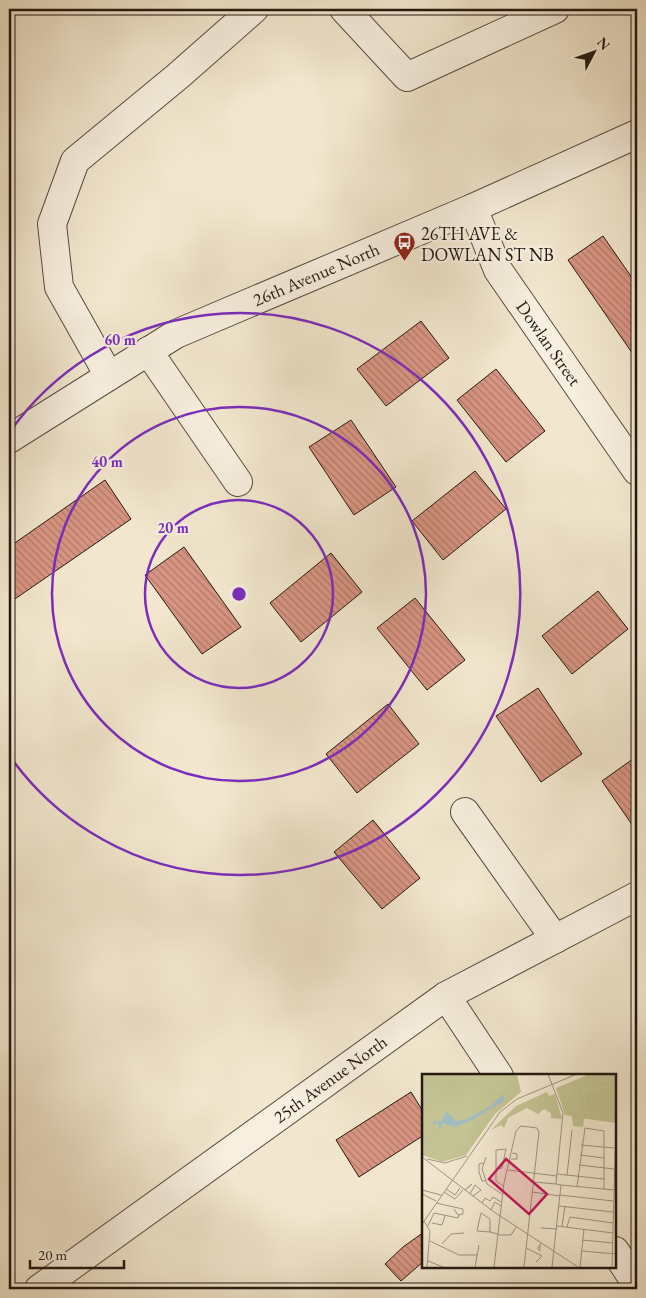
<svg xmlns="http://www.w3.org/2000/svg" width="646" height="1298" viewBox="0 0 646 1298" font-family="'EB Garamond',serif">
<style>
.building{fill:url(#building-back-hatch);stroke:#241812}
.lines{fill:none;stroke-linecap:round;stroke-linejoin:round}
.minor-casing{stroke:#584c41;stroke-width:30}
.minor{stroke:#f7efdf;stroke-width:28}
.ring{fill:none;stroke:#7b2cbf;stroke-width:2.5}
.labels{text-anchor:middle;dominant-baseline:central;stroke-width:4.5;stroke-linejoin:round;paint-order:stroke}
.poi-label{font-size:18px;fill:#241812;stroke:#f7efdf;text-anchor:start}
.street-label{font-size:18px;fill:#241812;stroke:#f7efdf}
.inset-road{fill:none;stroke:#a09483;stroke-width:1}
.view{fill:#c2185b;fill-opacity:0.15;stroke:#c2185b;stroke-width:2.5}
.inset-edge{fill:none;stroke:#241812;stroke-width:2.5}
.centre{fill:#7b2cbf;stroke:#f7efdf;stroke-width:2.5}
.ring-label{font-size:15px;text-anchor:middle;font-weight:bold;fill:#7b2cbf;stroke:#f7efdf;stroke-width:4.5;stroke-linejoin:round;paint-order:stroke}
</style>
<defs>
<pattern id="building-back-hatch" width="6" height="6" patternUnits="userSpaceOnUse" patternTransform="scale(1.25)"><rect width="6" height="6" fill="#d99583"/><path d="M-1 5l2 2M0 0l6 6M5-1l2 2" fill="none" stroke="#b0796a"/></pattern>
</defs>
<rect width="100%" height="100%" fill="#f2e7ce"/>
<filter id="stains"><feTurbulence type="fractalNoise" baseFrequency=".004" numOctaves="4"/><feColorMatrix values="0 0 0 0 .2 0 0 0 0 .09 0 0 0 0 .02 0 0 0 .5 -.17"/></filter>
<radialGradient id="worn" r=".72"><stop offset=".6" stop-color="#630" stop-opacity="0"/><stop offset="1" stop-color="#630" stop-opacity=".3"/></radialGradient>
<g class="building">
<polygon points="603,236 637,285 637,360 568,260"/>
<polygon points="421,321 449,358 386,406 357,369"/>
<polygon points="496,369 545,431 506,462 457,400"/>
<polygon points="351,420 396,487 354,515 309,447"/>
<polygon points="475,471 506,509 443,560 412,521"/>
<polygon points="105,480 131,519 9,603 9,547"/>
<polygon points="184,547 241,627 202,654 145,575"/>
<polygon points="331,553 362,592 301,642 270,603"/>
<polygon points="598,591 628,629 572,674 542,636"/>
<polygon points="415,598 465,660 427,690 377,628"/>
<polygon points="538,688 582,754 541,782 496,716"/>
<polygon points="388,704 419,744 357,793 326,754"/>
<polygon points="637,756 637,832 602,781"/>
<polygon points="373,820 420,878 382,909 334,852"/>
<polygon points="411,1092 424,1113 424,1135 359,1177 336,1140"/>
<polygon points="424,1232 424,1261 401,1281 385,1264 403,1247"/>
</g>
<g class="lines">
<defs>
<g id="minor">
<polyline points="344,9 407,77 555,9"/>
<polyline points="473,208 498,270 637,471"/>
<polyline points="148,351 238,482"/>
<polyline points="109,376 59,287 52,224 75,161 178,76 254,9"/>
<polyline points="9,439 176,334 473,208 637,134"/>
<polyline points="465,812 555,939"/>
<polyline points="446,996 499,1076"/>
<polyline points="615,1251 637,1285"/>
<polyline points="39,1289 446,996 637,896"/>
</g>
</defs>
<use href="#minor" class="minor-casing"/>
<use href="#minor" class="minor"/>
</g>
<g class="ring">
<circle cx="239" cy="594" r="94"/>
<circle cx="239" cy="594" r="187"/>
<path d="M9 433A281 281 0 1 1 9 755"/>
</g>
<defs>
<symbol id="bus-pin" viewBox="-11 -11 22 30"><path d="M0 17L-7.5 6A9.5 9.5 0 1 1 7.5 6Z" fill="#8f2418" stroke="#f7efdf"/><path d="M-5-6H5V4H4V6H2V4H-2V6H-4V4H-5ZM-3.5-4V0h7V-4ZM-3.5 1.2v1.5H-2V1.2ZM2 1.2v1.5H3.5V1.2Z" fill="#fff"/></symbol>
</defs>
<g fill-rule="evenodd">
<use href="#bus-pin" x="392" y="230" width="25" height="34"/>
</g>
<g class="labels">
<g class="poi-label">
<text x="421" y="233">26TH AVE &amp;<tspan x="421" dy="21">DOWLAN ST NB</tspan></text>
</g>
<g class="street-label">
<text transform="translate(316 274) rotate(-23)">26th Avenue North</text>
<text transform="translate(549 343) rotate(55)">Dowlan Street</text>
<text transform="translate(330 1079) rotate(-36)">25th Avenue North</text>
</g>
</g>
<g transform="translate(422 1074)">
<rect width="194" height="194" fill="#f2e7ce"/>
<path d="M 0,0 L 95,0 L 99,18 L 73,40 L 44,81 L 20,88 L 0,81 Z" fill="#c3c393"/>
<path d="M 168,0 L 194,0 L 194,18 L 193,12 L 161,16 L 166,45 L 162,45 L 161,53 L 151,52 L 150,42 L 143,41 L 134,14 ZM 125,18 L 127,22 L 133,20 L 140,45 L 129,44 L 129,39 L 122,35 L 116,40 L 105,34 L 86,44 L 82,54 L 79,51 L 69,56 L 94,32 Z" fill="#c3c393"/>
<path d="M 193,12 L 193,49 L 166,45 L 161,16 Z" fill="#c3c393"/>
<path d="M 81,20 L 82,27 L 46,48 L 32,53 L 21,49 L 17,57 L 16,48 L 7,52 L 12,47 L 20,47 L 24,37 L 34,47 L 43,46 L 69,32 Z" fill="#a0bdc3"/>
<path class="inset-road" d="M 126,0 L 141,39 L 134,110 L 139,111M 159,71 L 192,74M 158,81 L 182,84M 0,83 L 72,138 L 156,193M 64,83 L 60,95 L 65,110 L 80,120M 5,85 L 23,89 L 45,82M 89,85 L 95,85 L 95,80 L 90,79M 61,89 L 57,90 L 57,98 L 60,107 L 64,107M 157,91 L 192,95M 74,95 L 80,94 L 84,75 L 74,76 L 74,107 L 81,112M 86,96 L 135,102M 135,100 L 182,105M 145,101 L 150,56M 112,108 L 134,110M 139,111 L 192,116M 155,113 L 163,54 L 182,57 L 182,115M 24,115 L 33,121 L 38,114M 0,116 L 19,121M 43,116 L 50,110 L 45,114M 22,118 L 33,125 L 41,116M 110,118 L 138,122M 0,120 L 14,127M 48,120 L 53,111 L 59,116 L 51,122M 138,121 L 191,127M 14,129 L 41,135 L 41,140 L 36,141 L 32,135M 60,129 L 63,124 L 68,127 L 71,123 L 79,128M 137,132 L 191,138M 69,136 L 73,128 L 79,132M 2,147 L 8,157 L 5,193M 10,149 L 20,151 L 23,142M 0,150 L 78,38 L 95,25 L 155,0M 6,152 L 12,139 L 36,144 L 37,141M 135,152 L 191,159M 140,152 L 143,132M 145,153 L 148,143 L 191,149M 119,154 L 135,155M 68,158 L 55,157 L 59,139 L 68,145 L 68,158 L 76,160M 76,161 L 89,161 L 94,153M 160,166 L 191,169M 8,167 L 37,181 L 55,181M 20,170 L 29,160 L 42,159M 118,171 L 118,177 L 116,175 L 116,174 L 118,171 L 119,170 L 119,169M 104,174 L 120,182 L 114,188M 160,177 L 194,180M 6,187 L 21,193M 53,193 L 57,171M 72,193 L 82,109 L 94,57 L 99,52 L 115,54 L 117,58 L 102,193M 130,193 L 139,111M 158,193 L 162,155M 190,193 L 194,49"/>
<path class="view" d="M 84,85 L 125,120 L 107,140 L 67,105 Z"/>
<rect width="194" height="194" class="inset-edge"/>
</g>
<circle cx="239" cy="594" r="8" class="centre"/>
<g class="ring-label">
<text x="120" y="345">60 m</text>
<text x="107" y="467">40 m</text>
<text x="173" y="533">20 m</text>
</g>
<rect width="646" height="1298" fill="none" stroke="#f2e7ce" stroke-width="30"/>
<rect x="10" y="10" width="626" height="1278" fill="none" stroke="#241812" stroke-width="2.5"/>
<rect x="15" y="15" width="616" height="1268" fill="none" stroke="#241812"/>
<g transform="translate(594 52) rotate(49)" stroke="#f7efdf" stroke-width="4" paint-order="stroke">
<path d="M0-4L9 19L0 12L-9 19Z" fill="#241812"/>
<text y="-8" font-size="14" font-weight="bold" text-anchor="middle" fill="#241812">N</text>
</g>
<path d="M30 1260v8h94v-8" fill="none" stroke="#241812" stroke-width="2.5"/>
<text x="38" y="1260" font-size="15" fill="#241812" stroke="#f7efdf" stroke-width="4" paint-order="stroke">20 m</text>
<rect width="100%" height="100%" filter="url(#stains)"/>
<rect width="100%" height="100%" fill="url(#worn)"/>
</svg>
